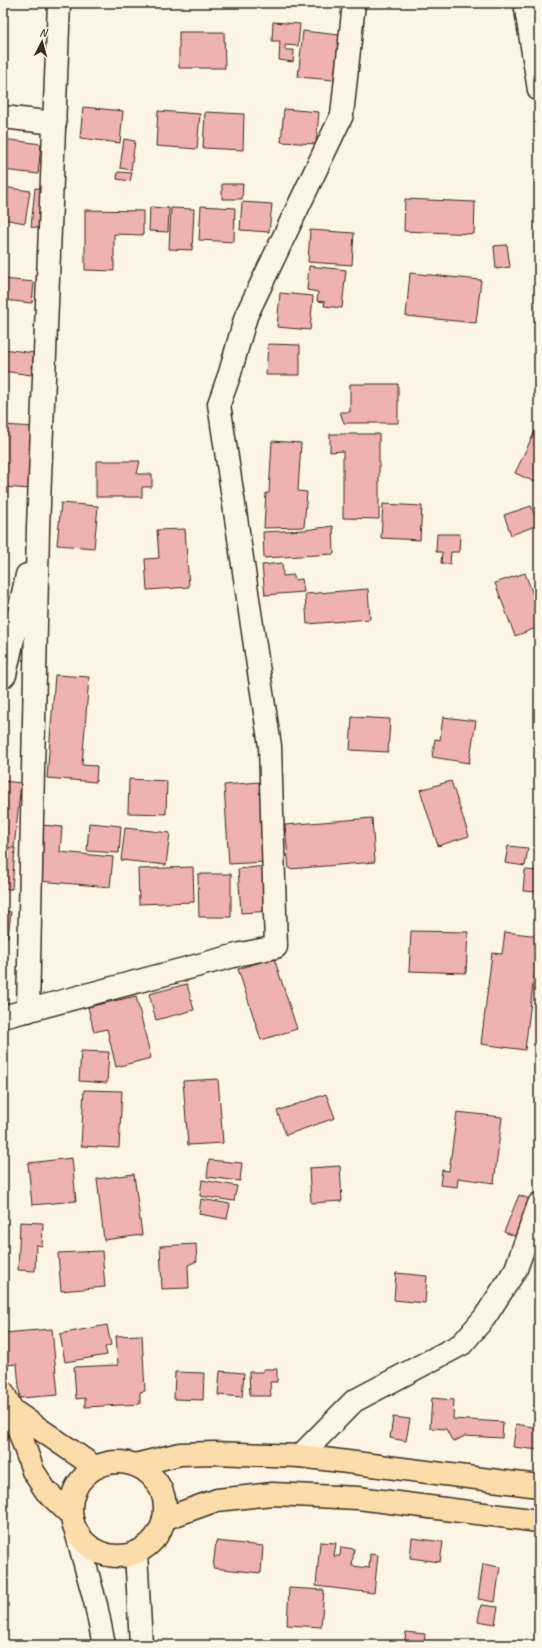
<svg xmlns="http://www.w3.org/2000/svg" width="542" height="1648" viewBox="0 0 542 1648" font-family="Caveat,sans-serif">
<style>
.building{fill:#eeb3b1;stroke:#3b2a1e}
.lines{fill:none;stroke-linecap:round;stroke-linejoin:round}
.minor-casing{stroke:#3b2a1e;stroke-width:25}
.major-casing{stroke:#3b2a1e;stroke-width:25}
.minor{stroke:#fcf5e5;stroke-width:22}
.major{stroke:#faddab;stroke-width:22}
</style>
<rect width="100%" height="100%" fill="#fcf5e5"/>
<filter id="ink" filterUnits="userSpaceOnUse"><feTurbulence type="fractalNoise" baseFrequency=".025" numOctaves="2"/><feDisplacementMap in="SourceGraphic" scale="8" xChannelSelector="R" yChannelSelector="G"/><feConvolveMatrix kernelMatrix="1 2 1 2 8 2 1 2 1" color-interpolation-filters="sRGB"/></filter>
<g filter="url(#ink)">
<g class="building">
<polygon points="273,22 300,24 298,46 285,45 285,50 294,50 293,62 279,60 280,41 272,41"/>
<polygon points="303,31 339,35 334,80 298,77"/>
<polygon points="179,32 224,32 225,68 179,68"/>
<polygon points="83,107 123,111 120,143 80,138"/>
<polygon points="284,109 319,112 316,144 281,142"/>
<polygon points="158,111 200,114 197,149 156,146"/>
<polygon points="205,112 244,114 243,150 203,148"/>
<polygon points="3,139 41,144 38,174 3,170"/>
<polygon points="124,139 135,141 131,170 120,168"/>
<polygon points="118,172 132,173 130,181 117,179"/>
<polygon points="222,184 243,184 242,199 222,199"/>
<polygon points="3,187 30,191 25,223 3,219"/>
<polygon points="35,188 46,189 41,228 31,227"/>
<polygon points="405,199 475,202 474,234 404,231"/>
<polygon points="242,202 272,204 269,232 240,230"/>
<polygon points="201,206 235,208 234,242 199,240"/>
<polygon points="150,207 169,208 168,232 149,231"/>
<polygon points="171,208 194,209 192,250 169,249"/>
<polygon points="85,210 143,211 143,235 114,234 114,271 85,270"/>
<polygon points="310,230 354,233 352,265 308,262"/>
<polygon points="507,245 510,267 496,269 494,246"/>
<polygon points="309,266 346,270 342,308 324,306 325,302 317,301 318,292 307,290"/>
<polygon points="410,273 481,280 476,323 406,316"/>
<polygon points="3,279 34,282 32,303 3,300"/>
<polygon points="537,284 539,284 539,323 536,323"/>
<polygon points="280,293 313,296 310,330 277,327"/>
<polygon points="268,344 300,345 300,375 266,375"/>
<polygon points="3,349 34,353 31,375 3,371"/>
<polygon points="350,384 398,384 398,423 344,423 340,412 350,412"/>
<polygon points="3,425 34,427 30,489 3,487"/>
<polygon points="537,427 539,428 539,484 515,473"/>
<polygon points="330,434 379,434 379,519 343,518 343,451 330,452"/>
<polygon points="272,441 301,443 298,491 307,492 304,527 264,528 266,493 269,493"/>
<polygon points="96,461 140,461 137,474 152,474 152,487 142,487 142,497 96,497"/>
<polygon points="61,503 98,506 94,548 57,545"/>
<polygon points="383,504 422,506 420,540 381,538"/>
<polygon points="531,506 538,525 511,535 504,515"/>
<polygon points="333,526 334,554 264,558 263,532 305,530"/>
<polygon points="185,529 189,587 147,590 145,559 159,558 157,530"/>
<polygon points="437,534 460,534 459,552 451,552 450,564 441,563 442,552 436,552"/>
<polygon points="282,563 283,576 294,575 294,580 302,579 304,592 265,595 262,565"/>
<polygon points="525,573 539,610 539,627 515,636 495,583"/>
<polygon points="368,589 370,619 307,624 305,594"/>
<polygon points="55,675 89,677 82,765 97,766 96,782 47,778"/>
<polygon points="352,717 390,719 388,752 350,750"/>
<polygon points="443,717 476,721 469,763 432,757 435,739 440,740"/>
<polygon points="129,779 167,781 166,814 128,813"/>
<polygon points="3,781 21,783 14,848 3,847"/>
<polygon points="451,781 469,836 438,846 420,790"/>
<polygon points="260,782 265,862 229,864 224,785"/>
<polygon points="372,818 375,862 289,869 285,825"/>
<polygon points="89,823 121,826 119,853 87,851"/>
<polygon points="43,825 62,827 60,852 113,857 110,887 39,881"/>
<polygon points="125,828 170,833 166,865 121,860"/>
<polygon points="508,846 528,848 525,866 505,863"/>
<polygon points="3,847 15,848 12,889 3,889"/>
<polygon points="266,866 270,911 241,913 238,869"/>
<polygon points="193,867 194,902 139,904 138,869"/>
<polygon points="525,870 539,871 539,892 523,891"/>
<polygon points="198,874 231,874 231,917 199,917"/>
<polygon points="3,911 11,912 8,937 3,936"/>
<polygon points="411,931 468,932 466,973 409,971"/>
<polygon points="505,932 539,936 525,1050 481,1044 492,953 502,954"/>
<polygon points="274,958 297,1029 261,1040 238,969"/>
<polygon points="187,984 194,1010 156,1020 149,994"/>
<polygon points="136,996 151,1058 116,1067 107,1029 94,1032 88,1007"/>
<polygon points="81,1051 109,1052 107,1083 79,1081"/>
<polygon points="218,1079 223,1143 188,1145 183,1081"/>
<polygon points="539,1084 539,1115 535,1115"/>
<polygon points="84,1090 122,1091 119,1148 81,1146"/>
<polygon points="326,1094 335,1118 286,1135 277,1111"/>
<polygon points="457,1112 502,1117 494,1183 458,1178 457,1187 440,1185 442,1170 449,1171"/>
<polygon points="72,1158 76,1201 32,1205 28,1163"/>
<polygon points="209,1160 242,1163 240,1181 207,1177"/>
<polygon points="340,1166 342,1201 311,1203 309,1168"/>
<polygon points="134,1174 142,1235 104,1240 97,1179"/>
<polygon points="202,1180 237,1186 234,1201 200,1196"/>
<polygon points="519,1195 535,1201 520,1238 504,1232"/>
<polygon points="201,1199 230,1204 227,1219 199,1214"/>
<polygon points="20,1222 43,1223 42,1246 36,1245 35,1271 18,1270"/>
<polygon points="196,1244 197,1261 188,1265 189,1288 162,1289 160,1246"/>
<polygon points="102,1251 105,1287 61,1291 58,1253"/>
<polygon points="396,1273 427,1276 425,1303 394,1300"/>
<polygon points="107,1325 111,1345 105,1347 107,1355 65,1362 60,1334"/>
<polygon points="52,1329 58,1395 20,1398 17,1364 6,1365 3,1333"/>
<polygon points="142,1335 145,1391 140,1392 140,1404 85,1407 85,1398 76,1399 74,1367 118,1365 116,1336"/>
<polygon points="263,1369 277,1369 277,1382 270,1382 271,1396 250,1396 249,1372 263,1372"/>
<polygon points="220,1371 244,1373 242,1397 218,1395"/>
<polygon points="175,1372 204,1373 203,1400 174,1399"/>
<polygon points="539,1395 539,1414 532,1411"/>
<polygon points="432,1398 454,1400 453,1419 503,1422 502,1438 465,1436 453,1442 446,1429 430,1428"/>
<polygon points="393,1417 410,1419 406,1441 390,1438"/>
<polygon points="516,1424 539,1428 539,1450 513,1447"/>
<polygon points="412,1538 443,1542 440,1562 410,1558"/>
<polygon points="216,1541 263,1546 261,1573 213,1568"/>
<polygon points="320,1542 336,1543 334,1556 340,1556 341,1547 354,1549 352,1566 369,1568 370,1554 378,1555 374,1593 316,1586"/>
<polygon points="483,1564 500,1567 495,1602 478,1599"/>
<polygon points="289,1588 324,1590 321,1627 287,1625"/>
<polygon points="481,1605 498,1607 495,1624 478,1621"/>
<polygon points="406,1632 425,1634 424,1645 404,1645"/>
</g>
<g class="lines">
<defs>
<g id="minor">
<polyline points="525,3 539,90"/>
<polyline points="3,117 55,123"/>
<polyline points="3,677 5,675 27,575"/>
<polyline points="28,1011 38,528 59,3"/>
<polyline points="3,1017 241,954 276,947 270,746 219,404 230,373 246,316 342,115 354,3"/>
<polyline points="300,1456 354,1401 462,1344 485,1317 516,1269 539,1204"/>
<polyline points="76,1531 96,1605 104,1645"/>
<polyline points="136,1552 141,1645"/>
</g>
<g id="major">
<polyline points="3,1392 12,1410 33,1471 46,1491 70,1514"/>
<polyline points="12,1410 95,1467"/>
<circle cx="118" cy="1509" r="47"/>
<polyline points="135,1465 180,1454 214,1453 300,1456 539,1486"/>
<polyline points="164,1519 217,1500 272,1494 358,1498 539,1521"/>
</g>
</defs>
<use href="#minor" class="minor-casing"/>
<use href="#major" class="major-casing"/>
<use href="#minor" class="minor"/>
<use href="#major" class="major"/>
</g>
</g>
<rect width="542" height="1648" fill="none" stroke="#fcf5e5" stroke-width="16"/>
<rect x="8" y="8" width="526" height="1632" fill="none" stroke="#3b2a1e" stroke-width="1.5" filter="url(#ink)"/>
<g transform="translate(42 42) rotate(6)" stroke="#fcf5e5" stroke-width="3" paint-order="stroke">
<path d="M0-3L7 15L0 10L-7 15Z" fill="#3b2a1e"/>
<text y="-6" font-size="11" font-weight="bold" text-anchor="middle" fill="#3b2a1e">N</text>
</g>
</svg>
